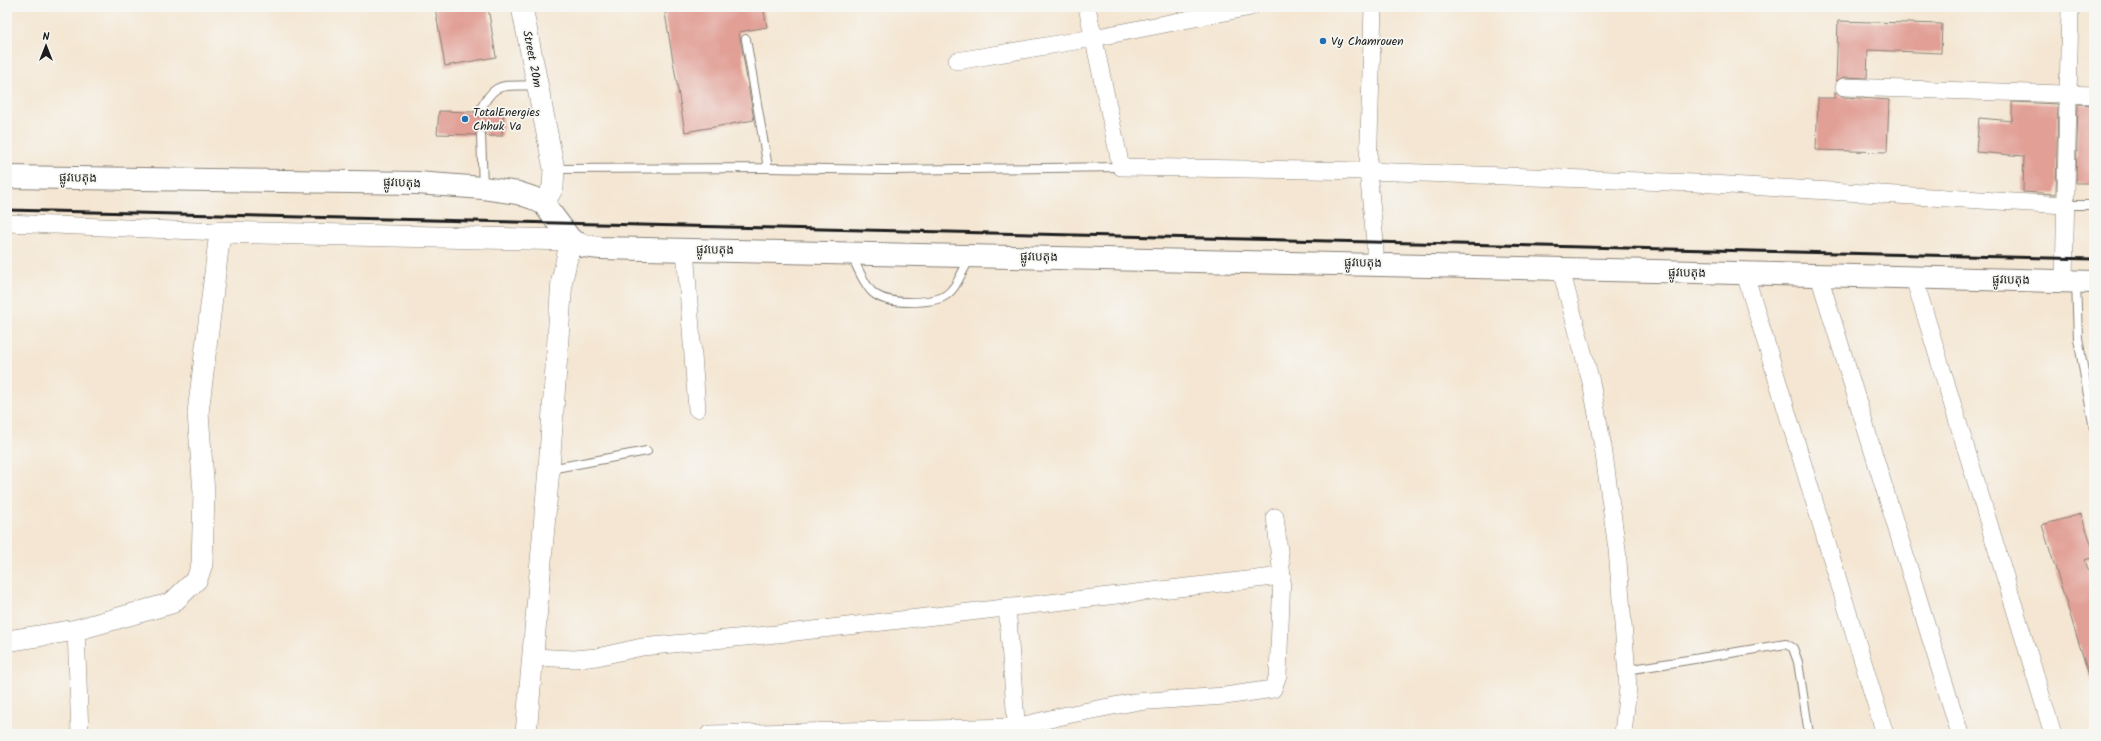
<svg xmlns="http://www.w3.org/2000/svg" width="2101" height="741" viewBox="0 0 2101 741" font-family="Kalam,'Noto Sans Khmer',sans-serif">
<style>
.building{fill:#e19f95}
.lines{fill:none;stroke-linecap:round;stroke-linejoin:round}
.service-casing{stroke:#888177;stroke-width:10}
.minor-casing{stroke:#888177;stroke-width:18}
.tertiary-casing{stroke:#888177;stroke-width:22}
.secondary-casing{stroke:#888177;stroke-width:24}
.service{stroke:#fff;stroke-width:8}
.minor{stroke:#fff;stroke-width:17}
.tertiary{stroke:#fff;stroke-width:21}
.secondary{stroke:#fff;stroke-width:22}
.rail{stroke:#1c1c1c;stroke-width:3}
.poi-dot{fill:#1f6fb2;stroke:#f6f6f2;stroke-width:1.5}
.labels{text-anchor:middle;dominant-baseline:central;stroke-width:3.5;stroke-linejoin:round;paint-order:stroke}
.poi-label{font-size:12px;fill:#1c1c1c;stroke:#f6f6f2;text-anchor:start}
.street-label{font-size:12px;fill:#1c1c1c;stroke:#f6f6f2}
</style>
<rect width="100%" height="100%" fill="#f6f6f2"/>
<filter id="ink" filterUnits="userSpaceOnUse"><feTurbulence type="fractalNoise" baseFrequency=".025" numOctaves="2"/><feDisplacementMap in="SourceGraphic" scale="8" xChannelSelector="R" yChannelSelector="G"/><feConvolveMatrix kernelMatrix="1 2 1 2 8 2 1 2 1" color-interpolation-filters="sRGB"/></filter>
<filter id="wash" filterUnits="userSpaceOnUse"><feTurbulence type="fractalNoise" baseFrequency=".012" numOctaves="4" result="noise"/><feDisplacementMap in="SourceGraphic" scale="16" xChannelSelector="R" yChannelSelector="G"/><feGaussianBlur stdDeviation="0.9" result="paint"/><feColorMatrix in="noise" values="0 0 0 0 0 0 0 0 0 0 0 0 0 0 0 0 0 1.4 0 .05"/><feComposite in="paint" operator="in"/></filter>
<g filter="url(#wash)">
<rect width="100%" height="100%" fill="#f4e6d2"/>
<g id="blocks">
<g class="building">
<polygon points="435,7 488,7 496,57 445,66"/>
<polygon points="664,7 763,7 767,27 739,32 754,120 685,132"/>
<polygon points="1838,21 1942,24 1941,53 1868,50 1867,78 1844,77 1836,81"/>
<polygon points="1835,92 1844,97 1889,100 1887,152 1816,150 1818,98 1835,98"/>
<polygon points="2012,102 2058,104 2056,194 2023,192 2024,156 1976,152 1979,118 2012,121"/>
<polygon points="2078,104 2094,105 2094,183 2076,183"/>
<polygon points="439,111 474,112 479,117 485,113 503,113 502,136 487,136 485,132 481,130 478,131 476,135 437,134"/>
<polygon points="2081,514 2094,552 2094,557 2085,560 2094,588 2094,682 2091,682 2042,525"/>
</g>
</g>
</g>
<g filter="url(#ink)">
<use href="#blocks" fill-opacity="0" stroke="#888177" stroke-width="1"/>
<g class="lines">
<defs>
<g id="service">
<path d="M 479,112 C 496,79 502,87 537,85"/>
<polyline points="481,135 483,187"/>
<polyline points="768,168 887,170 1121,167"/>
<polyline points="554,169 768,168 746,39"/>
<polyline points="2065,205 2094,205"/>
<path d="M 851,254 C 856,264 866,290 876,295 C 885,301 898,302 909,302 C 954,302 951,292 971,256"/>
<polyline points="2076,282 2078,338 2094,429"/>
<polyline points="550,469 647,451"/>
<polyline points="1627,670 1786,644 1793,648 1798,662 1809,734"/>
</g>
<g id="minor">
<polyline points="1087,7 1121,167 1368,171 1695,183 2065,205"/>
<polyline points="1373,7 1368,171 1375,242 1375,263"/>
<polyline points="957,61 1093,38 1251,7"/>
<polyline points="1844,87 2094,95"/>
<polyline points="7,223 220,232"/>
<polyline points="685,249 697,409"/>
<polyline points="1561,270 1591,382 1603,447 1617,549 1628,687 1623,734"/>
<polyline points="1745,274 1885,734"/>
<polyline points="1819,276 1960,734"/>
<polyline points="1914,278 2053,734"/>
<polyline points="2064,281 2070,7"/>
<polyline points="1007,606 1017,734"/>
<polyline points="76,630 80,734"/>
<polyline points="533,657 574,659 597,657 642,647 787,633 1282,576"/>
<polyline points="709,734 1016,727 1067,715 1134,702 1225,696 1273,689 1278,675 1282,576 1275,517"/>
</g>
<g id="tertiary">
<polyline points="522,7 554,169 553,187 544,204"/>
<polyline points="7,641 76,630 172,603 197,579 202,564 204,493 198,413 220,232 571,240 562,280 549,469 526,734"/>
</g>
<path id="secondary" d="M 7,177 L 417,183 L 483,188 L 518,193 L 533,198 L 544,204 L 571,240 L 584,246 L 600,248 C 1098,255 1596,270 2094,282"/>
</defs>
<use href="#service" class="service-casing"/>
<use href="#minor" class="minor-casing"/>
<use href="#tertiary" class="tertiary-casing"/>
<use href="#secondary" class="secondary-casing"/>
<use href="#service" class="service"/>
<use href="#minor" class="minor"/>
<use href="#tertiary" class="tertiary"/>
<use href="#secondary" class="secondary"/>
<polyline class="rail" points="7,210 2094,259"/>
</g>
</g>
<g class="poi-dot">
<circle cx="1323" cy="41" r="4"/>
<circle cx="465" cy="119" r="4"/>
</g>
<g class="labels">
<g class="poi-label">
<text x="1331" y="41">Vy Chamrouen</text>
<text x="473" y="112">TotalEnergies<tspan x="473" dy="14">Chhuk Va</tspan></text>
</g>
<g class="street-label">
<text transform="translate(532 59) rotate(79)">Street 20m</text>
<text transform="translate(78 178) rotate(1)">ផ្លូវបេតុង</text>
<text transform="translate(402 183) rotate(2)">ផ្លូវបេតុង</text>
<text transform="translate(715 250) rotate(1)">ផ្លូវបេតុង</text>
<text transform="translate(1039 257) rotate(1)">ផ្លូវបេតុង</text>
<text transform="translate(1363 263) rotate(1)">ផ្លូវបេតុង</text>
<text transform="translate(1687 273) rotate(1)">ផ្លូវបេតុង</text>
<text transform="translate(2011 280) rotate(1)">ផ្លូវបេតុង</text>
</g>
</g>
<rect width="2101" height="741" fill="none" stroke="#f6f6f2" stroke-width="24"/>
<g transform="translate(46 46)" stroke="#f6f6f2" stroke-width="3" paint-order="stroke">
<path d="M0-3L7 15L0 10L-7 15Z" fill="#1c1c1c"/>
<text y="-6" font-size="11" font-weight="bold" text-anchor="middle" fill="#1c1c1c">N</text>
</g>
</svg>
